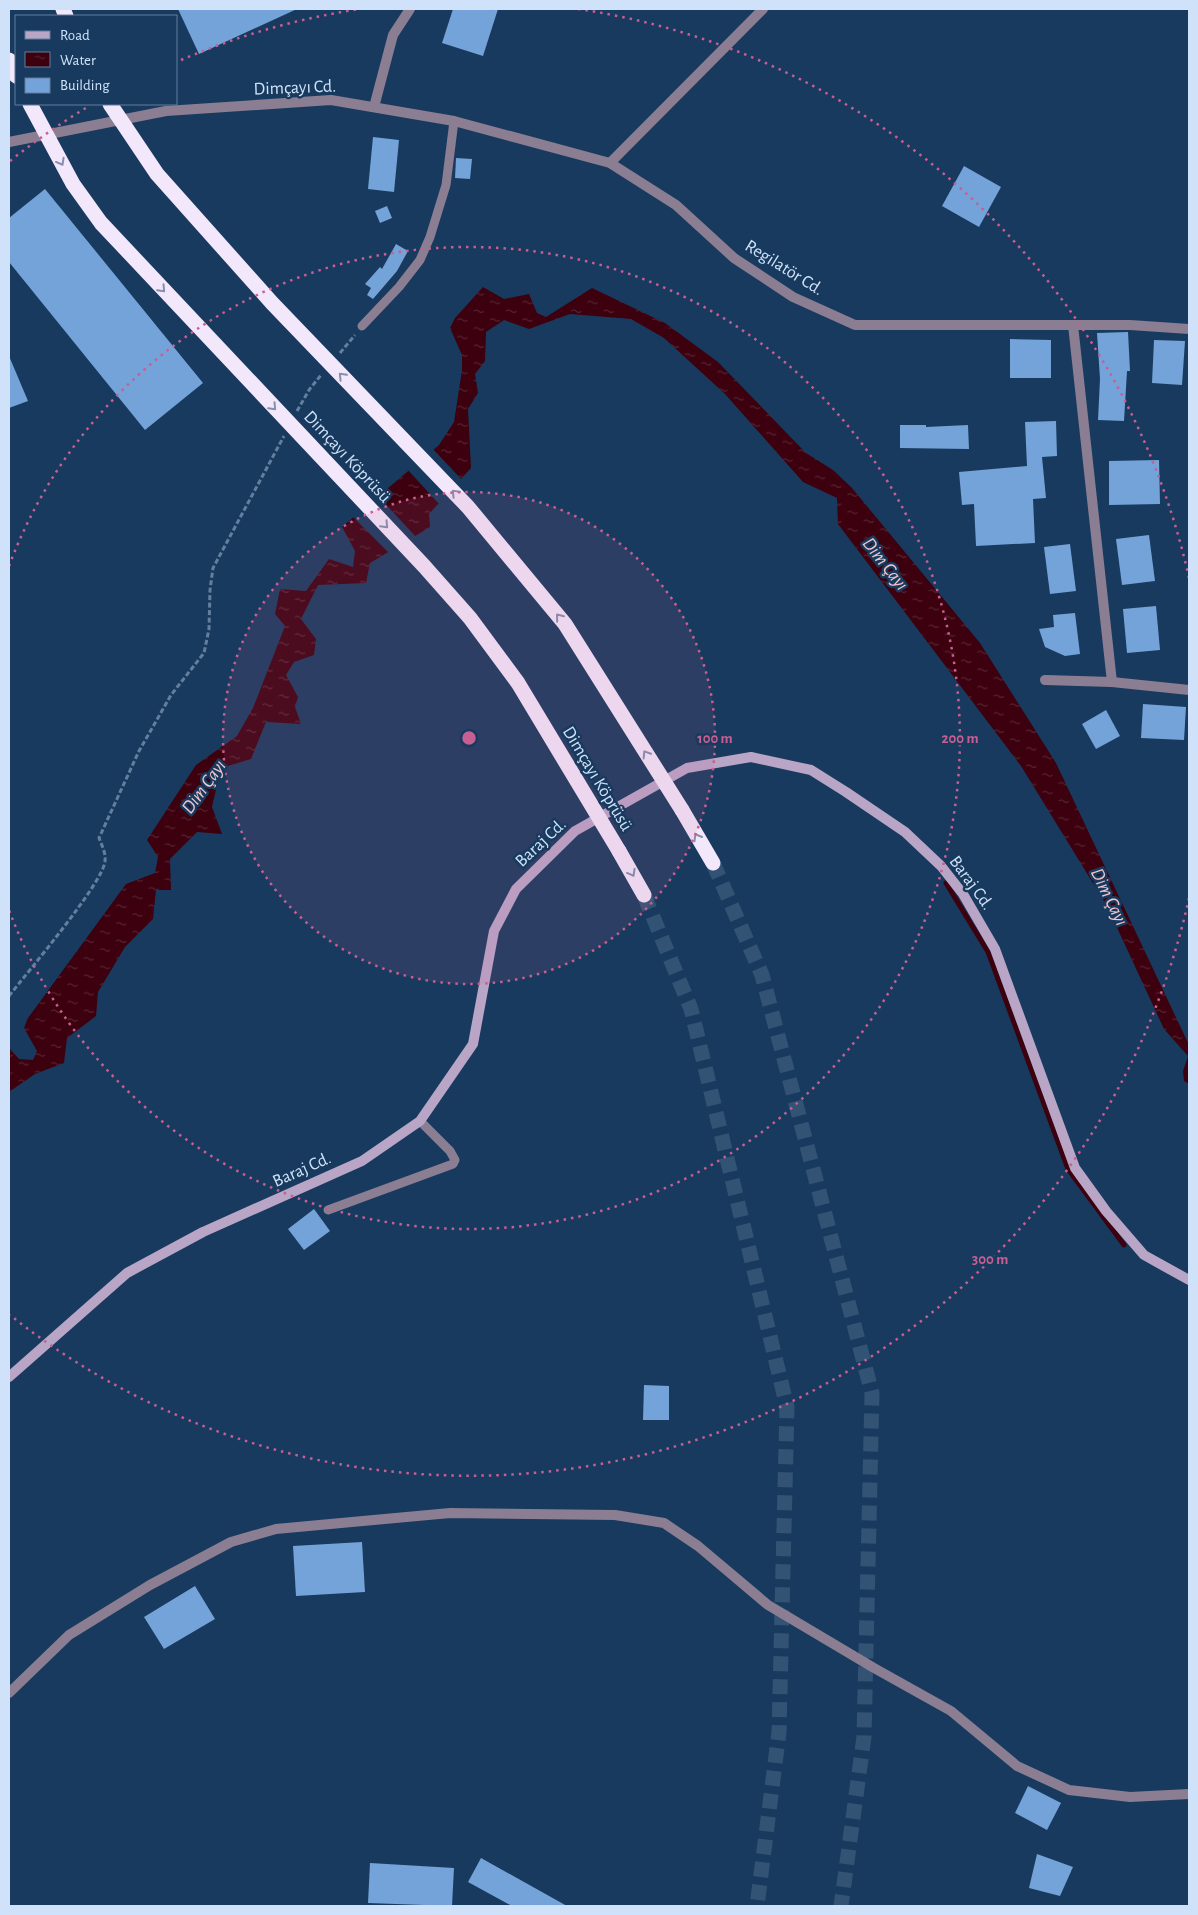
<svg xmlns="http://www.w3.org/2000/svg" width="1198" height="1915" viewBox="0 0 1198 1915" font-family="'Alegreya Sans',sans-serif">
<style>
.water{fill:url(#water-ripples)}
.pier{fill:#183a5e}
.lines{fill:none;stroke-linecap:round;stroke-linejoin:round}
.stream{stroke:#3c000f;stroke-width:5}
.building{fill:#74a3d9}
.highway-tunnel{stroke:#335375;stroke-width:15;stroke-dasharray:15 8;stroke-linecap:butt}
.path{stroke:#637f9d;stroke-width:3;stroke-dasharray:5 2.5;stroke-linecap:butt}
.lane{stroke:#8b7e93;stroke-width:9}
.street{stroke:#8b7e93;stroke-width:10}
.secondary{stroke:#b9a5c6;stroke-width:10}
.highway{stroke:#f3e7fb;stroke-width:15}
.highway-bridge{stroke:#f3e7fb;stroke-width:15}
.oneway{stroke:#8690ac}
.ring{fill:none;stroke:#c75f92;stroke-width:2.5;stroke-dasharray:2.5 5}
.labels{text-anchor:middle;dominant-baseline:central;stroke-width:5;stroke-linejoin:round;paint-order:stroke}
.street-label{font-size:18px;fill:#cfe2f9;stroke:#183a5e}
.water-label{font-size:19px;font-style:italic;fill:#f3c7cb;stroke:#183a5e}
.centre{fill:#c75f92;stroke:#183a5e;stroke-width:2.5}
.ring-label{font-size:15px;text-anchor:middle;font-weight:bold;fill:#c75f92;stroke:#183a5e;stroke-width:5;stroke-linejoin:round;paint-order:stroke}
</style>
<defs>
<pattern id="water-ripples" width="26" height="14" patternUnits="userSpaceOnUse" patternTransform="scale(1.25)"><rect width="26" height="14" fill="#3c000f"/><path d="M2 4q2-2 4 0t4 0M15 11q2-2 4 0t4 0" fill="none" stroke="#572533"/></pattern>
</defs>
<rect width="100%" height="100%" fill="#183a5e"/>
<polygon class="water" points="483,287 504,299 529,294 537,313 546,317 592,288 665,323 718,362 806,453 833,470 852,488 980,643 1056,763 1189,1045 1189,1084 1184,1081 1183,1071 1188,1056 1164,1029 1107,906 1021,766 838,524 837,498 803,482 725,394 664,338 631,319 570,314 529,329 504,320 486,332 485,361 475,374 478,393 468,409 471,468 429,514 430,527 370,563 366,583 318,585 301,619 316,639 314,655 294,662 286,675 298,697 295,707 301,724 266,722 251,759 221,768 212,807 222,834 197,832 170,859 171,890 156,890 153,919 125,947 98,992 96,1016 67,1038 64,1063 35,1074 9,1092 9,1048 19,1059 33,1060 37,1051 24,1028 28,1018 126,884 155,873 158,857 147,840 196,765 237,736 253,708 285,626 275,614 280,589 306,591 329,559 353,567 355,551 342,527 439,445 454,422 462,370 462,355 450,328 455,318"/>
<g class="pier">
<polygon points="432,448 463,481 440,505 407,469"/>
<polygon points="377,495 417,538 390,554 352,516"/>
</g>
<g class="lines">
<polyline class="stream" points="946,883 988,952 1068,1169 1124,1245"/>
</g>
<g class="building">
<polygon points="178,9 297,9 199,54"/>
<polygon points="453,9 498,9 483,56 442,43"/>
<polygon points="373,137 399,140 394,192 368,189"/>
<polygon points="456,158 472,159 470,179 455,178"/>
<polygon points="964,166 1001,187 979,227 942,206"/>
<polygon points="45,189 203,383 145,430 9,262 9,218"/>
<polygon points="387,206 392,218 380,223 375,211"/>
<polygon points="396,244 408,251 397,271 373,299 367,295 371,288 365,284 380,267 382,269"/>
<polygon points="1128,332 1130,371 1127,371 1124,421 1098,420 1100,379 1097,333"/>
<polygon points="1010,339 1051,340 1051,378 1010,378"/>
<polygon points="1154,340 1185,341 1182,385 1152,383"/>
<polygon points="9,356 28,401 9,408"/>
<polygon points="1056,421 1057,456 1042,457 1046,498 1033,499 1035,543 976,546 974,504 962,505 959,472 1027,466 1025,422"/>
<polygon points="900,425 926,425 926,427 968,425 969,449 900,448"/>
<polygon points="1159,460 1160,504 1109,505 1109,461"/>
<polygon points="1149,535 1155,581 1122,585 1116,539"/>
<polygon points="1070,544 1076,591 1050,594 1044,547"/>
<polygon points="1156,606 1160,650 1127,653 1123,609"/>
<polygon points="1075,613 1080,654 1065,656 1045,647 1039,629 1054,627 1053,615"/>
<polygon points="1143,704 1186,707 1184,740 1141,738"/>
<polygon points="1106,710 1120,736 1096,749 1082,724"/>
<polygon points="314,1209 330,1231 304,1250 288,1229"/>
<polygon points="644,1385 669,1386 669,1420 643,1420"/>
<polygon points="362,1542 365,1592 296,1596 293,1546"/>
<polygon points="195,1586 215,1619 164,1649 144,1617"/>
<polygon points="1028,1786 1061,1803 1047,1830 1015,1813"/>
<polygon points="1037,1854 1073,1867 1060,1896 1029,1888"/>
<polygon points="481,1858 567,1906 512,1906 468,1882"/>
<polygon points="370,1863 454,1868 452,1906 368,1903"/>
</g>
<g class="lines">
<g class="highway-tunnel">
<polyline points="713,863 762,975 872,1393 864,1737 841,1906"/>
<polyline points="644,895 691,1009 787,1407 779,1732 757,1906"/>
</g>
<g class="path">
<polyline points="340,353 355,335"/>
<polyline points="297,411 309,390 321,375"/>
<path d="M 9,996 C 26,974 104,882 105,861 C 106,853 102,846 99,838 L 139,751 L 171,695 L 204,653 L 209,629 L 210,590 L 213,568 L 284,436"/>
</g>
<g class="lane">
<polyline points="362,326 399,287 420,260 430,237 446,185 454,121"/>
<polyline points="328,1210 453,1164 455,1160 450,1151 420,1121"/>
</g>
<g class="street">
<polyline points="374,107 393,35 410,9"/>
<polyline points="9,142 166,111 331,100 454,121 610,163 676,205 734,258 793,297 855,325 1130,325 1189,329"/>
<polyline points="610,163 763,9"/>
<polyline points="1073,325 1112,682"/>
<polyline points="1045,680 1112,682 1189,690"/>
<polyline points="9,1693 69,1635 150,1585 231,1542 276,1529 450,1513 615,1515 664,1523 698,1546 768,1605 874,1668 951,1711 1017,1766 1069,1790 1130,1797 1189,1794"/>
</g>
<polyline class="secondary" points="9,1377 127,1273 203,1232 362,1161 420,1121 473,1044 494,931 516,889 575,831 687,768 751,757 811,770 846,792 905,832 941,866 963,894 995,949 1075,1168 1106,1211 1144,1255 1189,1280"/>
<g class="highway">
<polyline points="63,9 66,16"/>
<polyline points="9,60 16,76"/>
<polyline points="682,810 713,863"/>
<polyline points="619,851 644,895"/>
</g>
<g class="highway-bridge">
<polyline points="30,104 73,184 101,223 424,566 470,618 518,683 619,851"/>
<polyline points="110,104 157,174 272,303 468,507 565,624 682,810"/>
</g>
</g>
<defs><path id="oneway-chevron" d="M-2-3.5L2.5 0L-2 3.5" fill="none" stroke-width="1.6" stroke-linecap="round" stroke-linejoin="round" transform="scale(1.25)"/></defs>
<g class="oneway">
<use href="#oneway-chevron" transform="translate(61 162) rotate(61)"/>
<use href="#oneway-chevron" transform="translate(162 289) rotate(47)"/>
<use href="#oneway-chevron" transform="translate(342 376) rotate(-134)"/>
<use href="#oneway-chevron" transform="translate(273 407) rotate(47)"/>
<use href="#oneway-chevron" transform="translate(455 493) rotate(-134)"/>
<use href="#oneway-chevron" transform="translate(385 525) rotate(47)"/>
<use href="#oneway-chevron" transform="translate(559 617) rotate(-129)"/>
<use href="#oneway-chevron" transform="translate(646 754) rotate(-122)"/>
<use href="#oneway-chevron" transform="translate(697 837) rotate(-120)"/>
<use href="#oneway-chevron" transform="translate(632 873) rotate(61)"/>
</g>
<circle cx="469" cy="738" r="246" fill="#c75f92" fill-opacity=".12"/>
<g class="ring">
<circle cx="469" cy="738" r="246"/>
<path d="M9 566A491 491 0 1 1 9 910"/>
<path d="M1189 898A737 737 0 0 1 10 1315M10 161A737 737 0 0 1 89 106M181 60A737 737 0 0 1 360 9M578 9A737 737 0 0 1 1189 578"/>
</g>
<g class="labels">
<g class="street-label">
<text transform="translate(295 88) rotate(-2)">Dimçayı Cd.</text>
<text transform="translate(784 268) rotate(32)">Regilatör Cd.</text>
<text transform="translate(347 457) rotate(47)">Dimçayı Köprüsü</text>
<text transform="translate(597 779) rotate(59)">Dimçayı Köprüsü</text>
<text transform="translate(541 843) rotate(-43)">Baraj Cd.</text>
<text transform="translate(971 883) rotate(54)">Baraj Cd.</text>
<text transform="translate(302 1170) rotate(-24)">Baraj Cd.</text>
</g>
<g class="water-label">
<text transform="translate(885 564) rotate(52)">Dim Çayı</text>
<text transform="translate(204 787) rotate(-54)">Dim Çayı</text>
<text transform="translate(1109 897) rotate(64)">Dim Çayı</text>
</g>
</g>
<circle cx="469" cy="738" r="8" class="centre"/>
<g class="ring-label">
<text x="715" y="743">100 m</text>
<text x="960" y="743">200 m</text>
<text x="990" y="1264">300 m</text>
</g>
<rect width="1198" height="1915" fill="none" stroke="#cfe2f9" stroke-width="20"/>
<rect x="15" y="15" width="162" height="90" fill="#183a5e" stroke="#617d9c"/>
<rect x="25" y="31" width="25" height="8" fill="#b9a5c6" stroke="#617d9c"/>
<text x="60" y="40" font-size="15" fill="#cfe2f9">Road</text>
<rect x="25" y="52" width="25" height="15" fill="url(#water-ripples)" stroke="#617d9c"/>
<text x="60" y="65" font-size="15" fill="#cfe2f9">Water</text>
<rect x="25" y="78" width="25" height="15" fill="#74a3d9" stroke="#617d9c"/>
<text x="60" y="90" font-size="15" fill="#cfe2f9">Building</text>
</svg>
